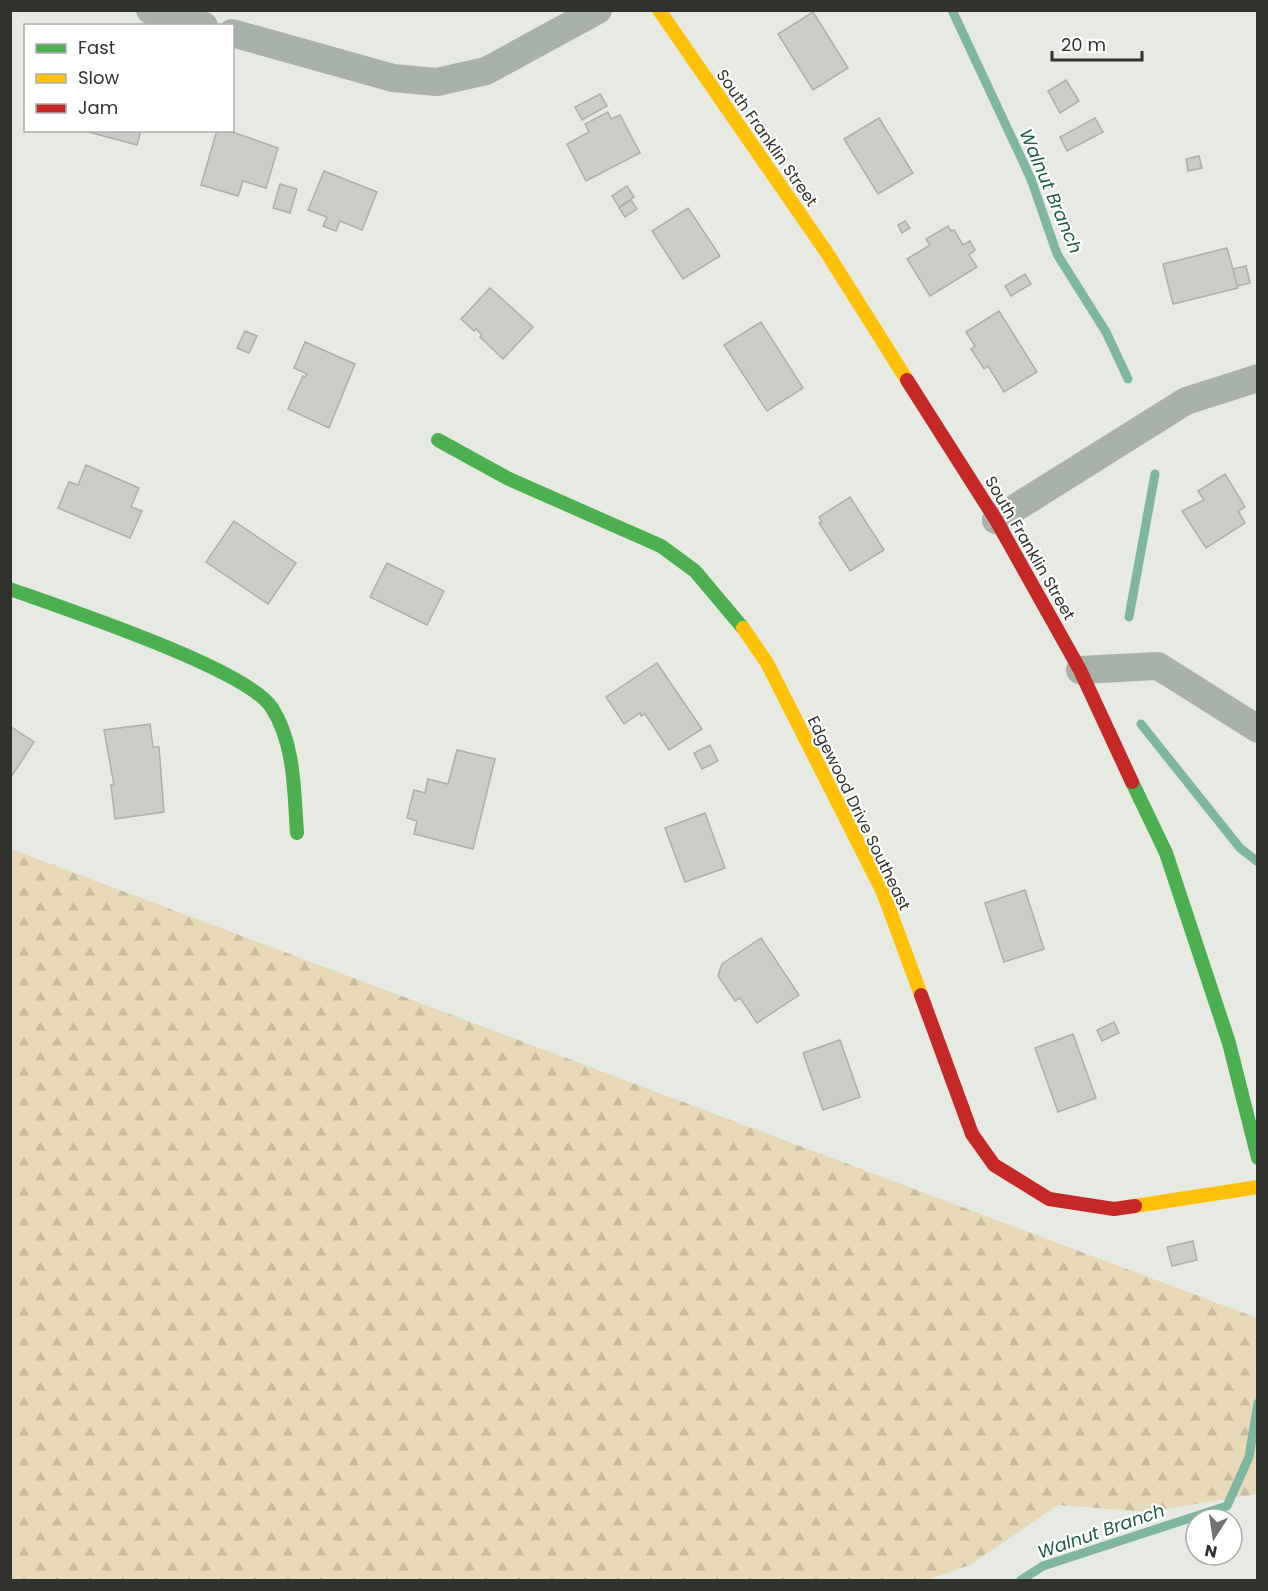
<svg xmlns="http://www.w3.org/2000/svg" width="1268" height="1591" viewBox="0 0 1268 1591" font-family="Poppins,sans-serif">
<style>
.forest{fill:url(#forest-firs)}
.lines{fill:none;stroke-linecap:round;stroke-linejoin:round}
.stream{stroke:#7eb6a0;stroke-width:9}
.building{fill:#cbccc7;stroke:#adafa9;stroke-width:1.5}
.street{stroke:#a8b2a8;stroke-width:28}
.fast{stroke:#4caf50;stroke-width:14}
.slow{stroke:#ffc107;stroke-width:14}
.jam{stroke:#c62828;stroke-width:14}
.labels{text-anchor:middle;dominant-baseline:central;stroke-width:4.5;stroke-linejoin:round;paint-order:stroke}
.street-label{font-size:16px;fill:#30322d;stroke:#fff}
.water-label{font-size:18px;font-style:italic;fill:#1f5c48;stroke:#fff}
</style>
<defs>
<pattern id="forest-firs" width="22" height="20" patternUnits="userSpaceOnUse" patternTransform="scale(1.5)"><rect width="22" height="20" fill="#e8dab9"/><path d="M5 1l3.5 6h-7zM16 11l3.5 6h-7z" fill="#c7bc9f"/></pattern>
</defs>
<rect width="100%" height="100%" fill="#e7eae3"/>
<polygon class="forest" points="11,849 1257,1318 1257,1494 1147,1512 1058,1505 970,1565 927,1580 11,1580"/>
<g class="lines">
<g class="stream">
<polyline points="952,10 1031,179 1057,254 1106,332 1128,379"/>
<polyline points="1129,617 1155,474"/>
<polyline points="1141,724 1240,848 1258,862"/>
<polyline points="1021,1580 1043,1566 1227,1506 1249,1457 1258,1403"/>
</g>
</g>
<g class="building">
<polygon points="813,12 848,68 813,90 778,34"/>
<polygon points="1066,80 1079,101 1060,113 1048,91"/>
<polygon points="600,94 607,106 582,120 575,107"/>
<polygon points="608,112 611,119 620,115 640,153 586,181 567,144 589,132 585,124"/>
<polygon points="879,118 913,173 878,194 844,139"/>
<polygon points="1095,118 1103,132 1067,151 1060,137"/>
<polygon points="81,130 141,130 137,145"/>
<polygon points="217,130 227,130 278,148 266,188 243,181 238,196 201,185"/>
<polygon points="1199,156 1202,168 1188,171 1186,159"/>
<polygon points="324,171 377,192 362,230 340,221 336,231 323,226 327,217 308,210"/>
<polygon points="280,184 297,189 290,213 273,208"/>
<polygon points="627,186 634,197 619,207 612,196"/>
<polygon points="631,200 637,209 625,217 619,208"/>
<polygon points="688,208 720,256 683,279 652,231"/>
<polygon points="905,221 910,228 902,233 898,225"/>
<polygon points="948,226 951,231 954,230 963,245 970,241 975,250 969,255 977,267 930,296 907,259 930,245 926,239"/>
<polygon points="1227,248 1238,288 1173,304 1163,264"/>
<polygon points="1246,266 1250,283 1237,286 1233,269"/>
<polygon points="1025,274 1031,284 1011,296 1005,286"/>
<polygon points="490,288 533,327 503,359 480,337 482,335 476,329 474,331 461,319"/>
<polygon points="999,311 1037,372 1004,392 988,366 984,369 971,349 975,346 966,332"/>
<polygon points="761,322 803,388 767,411 724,345"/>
<polygon points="245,331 257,336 249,353 237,348"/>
<polygon points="305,342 355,364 329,428 288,409 303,376 305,377 307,374 294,368"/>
<polygon points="86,465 139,488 131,507 142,511 130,538 58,508 69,482 78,485"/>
<polygon points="1225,474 1245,507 1238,511 1245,523 1206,548 1182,511 1204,500 1198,491"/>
<polygon points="850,497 884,550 850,571 819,523 822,522 819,517"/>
<polygon points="234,521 296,563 268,604 206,562"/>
<polygon points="387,563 444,591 427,625 370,597"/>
<polygon points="657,663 702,729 669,750 645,714 641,716 640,713 624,724 606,697"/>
<polygon points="150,724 153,747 159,747 164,812 115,819 111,785 114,785 104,730"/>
<polygon points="10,726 34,742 11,777 10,776"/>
<polygon points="710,745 718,761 702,769 694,753"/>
<polygon points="457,750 495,759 473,849 414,834 417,821 407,818 414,790 425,793 428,779 448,784"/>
<polygon points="705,813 725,868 685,882 665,828"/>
<polygon points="1025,890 1044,949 1004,962 985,903"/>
<polygon points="761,938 799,995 757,1023 740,998 735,1001 718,976 722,964"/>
<polygon points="1114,1022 1119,1033 1102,1041 1097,1030"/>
<polygon points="1073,1034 1096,1098 1058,1112 1035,1048"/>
<polygon points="840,1040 860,1097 823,1110 803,1053"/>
<polygon points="1193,1241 1197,1260 1172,1266 1167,1247"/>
</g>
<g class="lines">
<g class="street">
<polyline points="150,10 204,26"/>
<polyline points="232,33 393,78 437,82 486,71 598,10"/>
<polyline points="996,520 1186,401 1258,378"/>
<polyline points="1080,670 1158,666 1258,729"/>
</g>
<g class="fast">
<polyline points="438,440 509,479 661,546 695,571 743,628"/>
<path d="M 10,589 C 60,607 248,669 272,708 C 295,744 294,792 297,833"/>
<polyline points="1132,782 1166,853 1229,1043 1258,1158"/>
</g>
<g class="slow">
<polyline points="659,10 827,253 907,380"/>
<polyline points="743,628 767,663 883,892 921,995"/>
<polyline points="1135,1206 1258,1187"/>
</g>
<g class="jam">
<polyline points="907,380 996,520 1080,670 1132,782"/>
<polyline points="921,995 972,1134 994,1165 1049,1199 1114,1209 1135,1206"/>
</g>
</g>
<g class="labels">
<g class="street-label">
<text transform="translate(767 138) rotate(55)">South Franklin Street</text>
<text transform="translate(1030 548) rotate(60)">South Franklin Street</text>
<text transform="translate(859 813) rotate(64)">Edgewood Drive Southeast</text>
</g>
<g class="water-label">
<text transform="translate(1051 191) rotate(67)">Walnut Branch</text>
<text transform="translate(1101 1531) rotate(-19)">Walnut Branch</text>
</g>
</g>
<rect width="1268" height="1591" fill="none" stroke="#30322d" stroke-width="24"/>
<rect x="24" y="24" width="210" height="108" fill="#ffffff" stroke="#acadab" stroke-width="1.5"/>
<rect x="36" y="44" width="30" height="9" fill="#4caf50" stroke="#acadab" stroke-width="1.5"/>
<text x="78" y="54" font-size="18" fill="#30322d">Fast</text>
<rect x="36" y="74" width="30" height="9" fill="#ffc107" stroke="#acadab" stroke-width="1.5"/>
<text x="78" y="84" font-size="18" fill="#30322d">Slow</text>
<rect x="36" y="104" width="30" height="9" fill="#c62828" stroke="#acadab" stroke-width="1.5"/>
<text x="78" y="114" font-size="18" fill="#30322d">Jam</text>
<g transform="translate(1214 1537) rotate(192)"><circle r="28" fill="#ffffff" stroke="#acadab" stroke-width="1.5"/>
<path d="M0-4.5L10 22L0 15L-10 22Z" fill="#70726d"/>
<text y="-9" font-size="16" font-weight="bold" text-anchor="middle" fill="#30322d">N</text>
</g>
<path d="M1052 51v9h90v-9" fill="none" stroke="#30322d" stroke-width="3"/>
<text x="1061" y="51" font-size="18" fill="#30322d" stroke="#ffffff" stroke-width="4.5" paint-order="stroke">20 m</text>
</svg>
